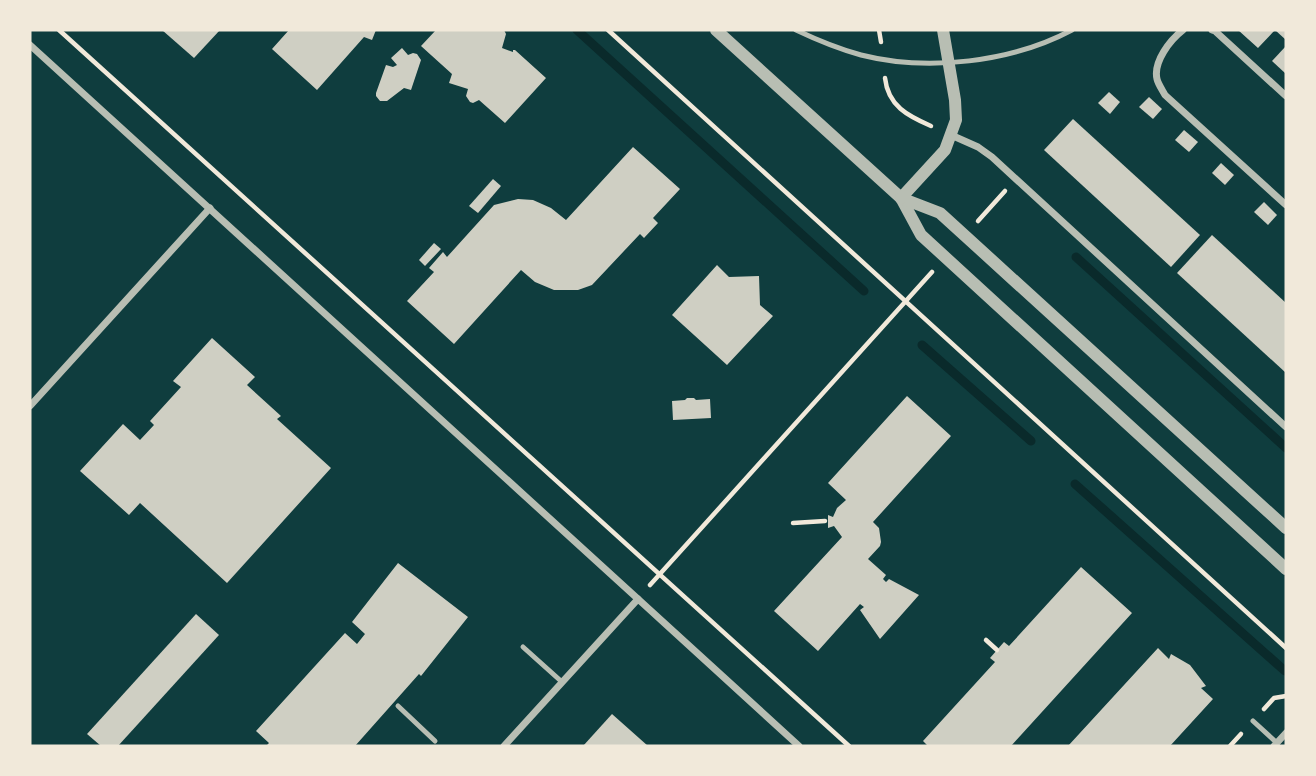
<svg xmlns="http://www.w3.org/2000/svg" width="1316" height="776" viewBox="0 0 1316 776" font-family="Karla,sans-serif">
<style>
.lines{fill:none;stroke-linecap:round;stroke-linejoin:round}
.stream{stroke:#0a2a2b;stroke-width:9}
.building{fill:#cfcfc3}
.path{stroke:#f1e9da;stroke-width:4.5}
.service{stroke:#b8beb3;stroke-width:5}
.minor{stroke:#b8beb3;stroke-width:7}
.tertiary{stroke:#b8beb3;stroke-width:12}
</style>
<rect width="100%" height="100%" fill="#0f3d3e"/>
<g class="lines">
<g class="stream">
<polyline points="577,30 864,291"/>
<polyline points="1076,257 1286,448"/>
<polyline points="922,345 1031,441"/>
<polyline points="1075,484 1285,671"/>
</g>
</g>
<g class="building">
<polygon points="162,30 220,30 194,58"/>
<polygon points="289,30 376,30 372,40 364,37 317,90 272,49"/>
<polygon points="436,30 504,30 506,34 502,48 513,52 513,50 515,50 546,78 505,123 479,100 473,103 470,102 466,96 468,89 449,83 452,74 421,46"/>
<polygon points="1238,30 1286,30 1286,40 1275,30 1258,48"/>
<polygon points="1286,46 1286,74 1272,61"/>
<polygon points="402,48 408,55 413,53 417,54 421,60 411,90 404,88 387,101 380,101 376,96 376,93 386,65 393,67 397,65 391,58"/>
<polygon points="1109,92 1120,102 1110,114 1098,103"/>
<polygon points="1149,97 1162,109 1153,119 1139,107"/>
<polygon points="1073,119 1200,235 1171,267 1044,150"/>
<polygon points="1184,130 1198,142 1189,152 1175,140"/>
<polygon points="633,147 680,189 653,218 658,223 644,238 640,234 592,285 578,290 554,290 535,282 521,270 454,344 407,301 434,272 429,268 443,252 447,257 494,205 518,199 533,200 551,208 566,220"/>
<polygon points="1221,163 1234,175 1225,185 1212,173"/>
<polygon points="493,179 501,186 478,213 469,206"/>
<polygon points="1264,202 1277,215 1268,225 1254,212"/>
<polygon points="1212,235 1286,303 1286,373 1177,273"/>
<polygon points="434,243 441,249 425,266 419,260"/>
<polygon points="717,265 729,277 759,276 760,305 773,316 727,365 672,315"/>
<polygon points="212,338 255,377 247,385 281,416 277,419 331,468 227,583 140,503 129,515 80,471 123,424 140,440 154,425 150,421 181,387 173,381"/>
<polygon points="907,396 951,436 873,522 879,528 881,542 880,546 868,559 886,575 883,579 886,582 889,579 919,595 880,639 860,610 864,607 860,604 818,651 774,611 842,537 834,526 828,528 828,515 833,517 837,508 846,500 828,483"/>
<polygon points="687,398 694,398 696,400 710,399 711,418 673,420 672,401 685,400"/>
<polygon points="398,563 468,617 421,676 419,674 355,746 266,746 269,743 256,731 345,633 357,644 365,634 352,622"/>
<polygon points="1081,567 1132,613 1011,746 928,746 923,741 995,662 990,658 1004,642 1009,646"/>
<polygon points="196,614 219,635 118,746 101,746 87,734"/>
<polygon points="1158,648 1169,659 1171,654 1190,665 1206,686 1201,688 1213,699 1170,746 1068,746"/>
<polygon points="612,714 648,746 583,746"/>
</g>
<g class="lines">
<g class="path">
<polyline points="59,30 849,746"/>
<polyline points="608,30 1286,648"/>
<polyline points="879,30 881,42"/>
<path d="M 885,78 C 888,106 908,116 931,126"/>
<polyline points="978,221 1005,191"/>
<polyline points="793,523 825,521"/>
<polyline points="650,585 932,272"/>
<polyline points="986,640 997,650"/>
<polyline points="1264,709 1274,698 1286,696"/>
<polyline points="1230,746 1241,734"/>
</g>
<g class="service">
<path d="M 796,30 C 817,40 839,49 861,55 C 928,72 1012,62 1072,30"/>
<polyline points="523,647 562,682"/>
<polyline points="398,706 435,741"/>
<polyline points="1253,721 1277,743"/>
</g>
<g class="minor">
<path d="M 1183,30 C 1170,40 1153,62 1157,79 C 1158,84 1163,91 1165,95 L 1286,205"/>
<polyline points="1212,30 1215,31 1286,96"/>
<polyline points="30,45 638,599"/>
<polyline points="951,135 978,147 992,157 1286,427"/>
<polyline points="30,406 210,208"/>
<polyline points="504,746 638,599 799,746"/>
<polyline points="1274,746 1286,733"/>
</g>
<g class="tertiary">
<polyline points="716,30 901,198 921,235 1286,569"/>
<polyline points="901,198 940,213 1286,528"/>
<polyline points="901,198 945,150 956,120 955,100 943,30"/>
</g>
</g>
<rect width="1316" height="776" fill="none" stroke="#f1e9da" stroke-width="63"/>
</svg>
